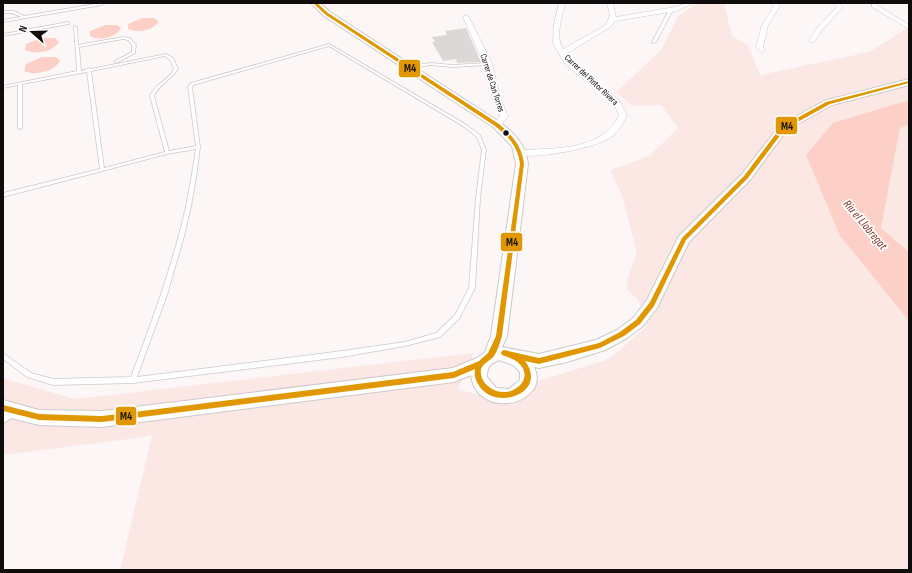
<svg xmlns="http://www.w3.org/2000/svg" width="912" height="573" viewBox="0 0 912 573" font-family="'Sofia Sans Condensed',sans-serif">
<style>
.green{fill:#fbe8e4}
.water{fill:#fcd0c7}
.building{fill:#dcd8d7}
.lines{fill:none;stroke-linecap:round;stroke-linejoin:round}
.service-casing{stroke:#cdc9c9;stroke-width:1.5}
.minor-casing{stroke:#cdc9c9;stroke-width:1}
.tertiary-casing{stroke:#cdc9c9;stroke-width:2}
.service{fill:#fffefe;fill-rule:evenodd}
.minor{fill:#fffefe;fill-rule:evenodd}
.tertiary{fill:#fffefe;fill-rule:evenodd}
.bus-1-casing{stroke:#fff;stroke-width:3}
.bus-1{fill:#e09701;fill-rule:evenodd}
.bus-dot{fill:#100c0c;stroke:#fff;stroke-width:1.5}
.labels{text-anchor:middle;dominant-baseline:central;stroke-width:3.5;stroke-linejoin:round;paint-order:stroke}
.far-street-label{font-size:9px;fill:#100c0c;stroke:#fff}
.water-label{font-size:12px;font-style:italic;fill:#822c20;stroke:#fff}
.line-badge{stroke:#fff;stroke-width:1.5}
.pale-badge-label{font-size:11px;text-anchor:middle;font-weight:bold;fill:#111}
</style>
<rect width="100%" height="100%" fill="#fcf7f6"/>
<g class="green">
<path d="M 698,3 L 724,3 L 732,36 L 748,45 L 760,75 L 869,52 L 909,27 L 909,100 L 903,101 L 840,236 L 909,321 L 909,570 L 120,570 L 152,435 L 137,438 L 3,455 L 3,378 L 75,399 L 474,353 L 458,389 L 511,404 L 535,382 L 609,359 L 646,327 C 643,319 642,306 638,300 C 634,294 626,293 627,285 C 627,272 637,262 636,249 L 622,196 L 610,170 L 649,156 L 678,128 L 661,105 L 632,106 L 616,92 L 661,50 L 678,16 Z"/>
<polygon points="909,125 909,252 881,228 900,127"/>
</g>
<g class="water">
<path d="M 142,18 L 154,18 L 158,21 L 158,23 C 151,31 137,33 128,29 L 128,24 Z"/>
<path d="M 105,25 L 117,25 L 121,28 C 116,38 99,41 90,36 L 90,31 Z"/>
<path d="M 42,38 L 55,38 L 59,42 C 53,52 35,55 25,50 L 26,44 Z"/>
<path d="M 42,57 L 56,57 L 60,61 C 54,72 34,76 24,71 L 26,64 Z"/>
<polygon points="909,100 909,125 900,128 881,228 909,252 909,321 840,236 806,155 833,123"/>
</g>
<polygon class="building" points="466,28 481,62 457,63 456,59 443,61 432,42 435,42 432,37 447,35 445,31"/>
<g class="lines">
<defs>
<g id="service">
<polygon points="101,3 102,3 102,5 3,22 3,20 21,17 12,13 3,13 3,11 14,11 24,16"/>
<polygon points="671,9 673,10 656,42 653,43 652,42 669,10"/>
<polygon points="68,22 69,22 69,24 3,36 3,34"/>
<path d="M 74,26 L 77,27 L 78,45 L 123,37 L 130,38 L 136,45 L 135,53 L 116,63 L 115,63 L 115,61 L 132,52 L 132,45 L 128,40 L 123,39 L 79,47 L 81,71 L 87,69 L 89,68 L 91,69 L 166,54 L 173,58 L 178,69 C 171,80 159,84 154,96 L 169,151 L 196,146 L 188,87 L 191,83 L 329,44 L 465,124 L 480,135 L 486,150 L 480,198 L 475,288 L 459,319 L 440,337 L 405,346 L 342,357 L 133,383 L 53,385 L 27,377 L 3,359 L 3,353 L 31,373 L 53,379 L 131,377 C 152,321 173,265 186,206 C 190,187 193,168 196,149 L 167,154 L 3,197 L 3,193 L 100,169 L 87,72 L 22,84 L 22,128 L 20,129 L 18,128 L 18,85 L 3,88 L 3,86 L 77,71 ZM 329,46 L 463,126 L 477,137 L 482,150 L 476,198 L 469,288 L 455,315 L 436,333 L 405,342 L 342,351 L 137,377 L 167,295 L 184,236 L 191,206 L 196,177 L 200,147 L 192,87 L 193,85 ZM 165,56 L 170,60 L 174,69 C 168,80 155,84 150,96 L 165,152 L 104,168 L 91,71 Z"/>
<polygon points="431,63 452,65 488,63 490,64 488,65 452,67 431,65 408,68 406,67 408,66"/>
<polygon points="13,411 15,412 16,414 15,416 3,423 3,416"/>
</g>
<g id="minor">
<path d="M 559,3 L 565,3 C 562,17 555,36 563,49 L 606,25 L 610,15 L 607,3 L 613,3 L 616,17 L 675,7 L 686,3 L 694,3 L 676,11 L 615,21 L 610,27 L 566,54 L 571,61 L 619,100 L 627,115 C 623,124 619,131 611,137 C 597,148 536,159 519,155 L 519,151 L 522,150 C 556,148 602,151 619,115 L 613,103 L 565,64 L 553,43 L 554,24 Z"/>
<polygon points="770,3 777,3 780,6 768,25 763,47 765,50 762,52 756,47 762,25 774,6"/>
<polygon points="833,3 839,3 843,7 821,31 814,42 810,42 809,41 816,29 837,7"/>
<polygon points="872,3 878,3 877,5 909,25 909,29 872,7"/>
<polygon points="466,15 469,17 492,64 501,100 508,116 500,127 494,127 493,125 500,116 493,100 484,64 463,17"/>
</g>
<path id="tertiary" d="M 311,3 L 320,3 L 330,12 L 501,123 C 515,134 526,145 528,164 L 507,336 L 502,347 L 539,354 L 596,340 L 617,330 L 633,318 L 647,300 L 679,236 L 742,174 L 779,126 L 824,101 L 909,79 L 909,85 L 832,105 L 787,130 L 750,180 L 689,242 L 657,308 L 643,326 L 627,338 L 605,350 L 567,362 L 539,368 L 534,367 C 552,404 477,422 471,375 L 454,382 L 102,427 L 39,425 L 3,416 L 3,400 L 39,410 L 102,411 L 453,368 L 477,358 L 485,352 L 491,336 L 516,164 L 512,146 L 493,127 L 324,16 ZM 499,360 L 513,365 L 520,372 L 520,380 L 509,389 L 496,388 L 487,377 C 487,366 490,364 499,360 Z"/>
</defs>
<use href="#service" class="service-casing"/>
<use href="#minor" class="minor-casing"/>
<use href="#tertiary" class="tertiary-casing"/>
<use href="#service" class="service"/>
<use href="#minor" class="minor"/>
<use href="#tertiary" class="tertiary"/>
<defs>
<path id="bus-1" d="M 313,3 L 317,3 L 328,13 L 499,124 C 512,135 522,146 524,164 L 502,336 C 500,342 498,350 494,356 C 490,361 483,363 481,369 C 480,376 483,382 488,386 C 508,404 540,378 516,361 C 512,358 507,357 502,355 L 501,353 L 502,351 L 504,350 L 539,358 L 599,343 L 620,332 L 636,320 L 650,302 L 682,238 L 744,176 L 781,127 L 826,102 L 909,81 L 909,83 L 830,104 L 785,129 L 748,178 L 686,240 L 654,306 L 640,324 L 624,336 L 600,348 L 539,364 L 525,361 C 549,393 494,413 478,384 C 475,379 474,374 475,369 L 454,378 L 102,422 L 39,420 L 3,411 L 3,405 L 39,414 L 102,416 L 453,372 L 479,361 L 488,353 L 496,336 L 520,164 C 518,147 509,137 495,126 L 326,15 Z"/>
</defs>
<use href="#bus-1" class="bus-1-casing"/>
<use href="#bus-1" class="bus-1"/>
</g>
<circle class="bus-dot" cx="506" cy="133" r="3.5"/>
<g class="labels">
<g class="far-street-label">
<text transform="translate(591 80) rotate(43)">Carrer del Pintor Rivera</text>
<text transform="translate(492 83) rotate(72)">Carrer de Can Torres</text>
</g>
<g class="water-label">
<text transform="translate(865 225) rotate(50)">Riu el Llobregat</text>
</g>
</g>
<g class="line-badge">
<rect x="398" y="59" width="23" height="19" rx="4" fill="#e09701"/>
<rect x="775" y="116" width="23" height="19" rx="4" fill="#e09701"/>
<rect x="500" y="232" width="23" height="20" rx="4" fill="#e09701"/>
<rect x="115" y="406" width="22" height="20" rx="4" fill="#e09701"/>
</g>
<g class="pale-badge-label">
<text x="410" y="72">M4</text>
<text x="787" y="130">M4</text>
<text x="512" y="246">M4</text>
<text x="126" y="420">M4</text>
</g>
<rect width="912" height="573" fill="none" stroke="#100c0c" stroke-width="8"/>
<g transform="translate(32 32) rotate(290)" stroke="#ffffff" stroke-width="3" paint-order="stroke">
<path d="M0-3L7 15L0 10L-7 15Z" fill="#100c0c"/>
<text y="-6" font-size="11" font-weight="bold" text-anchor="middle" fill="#100c0c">N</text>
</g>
</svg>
